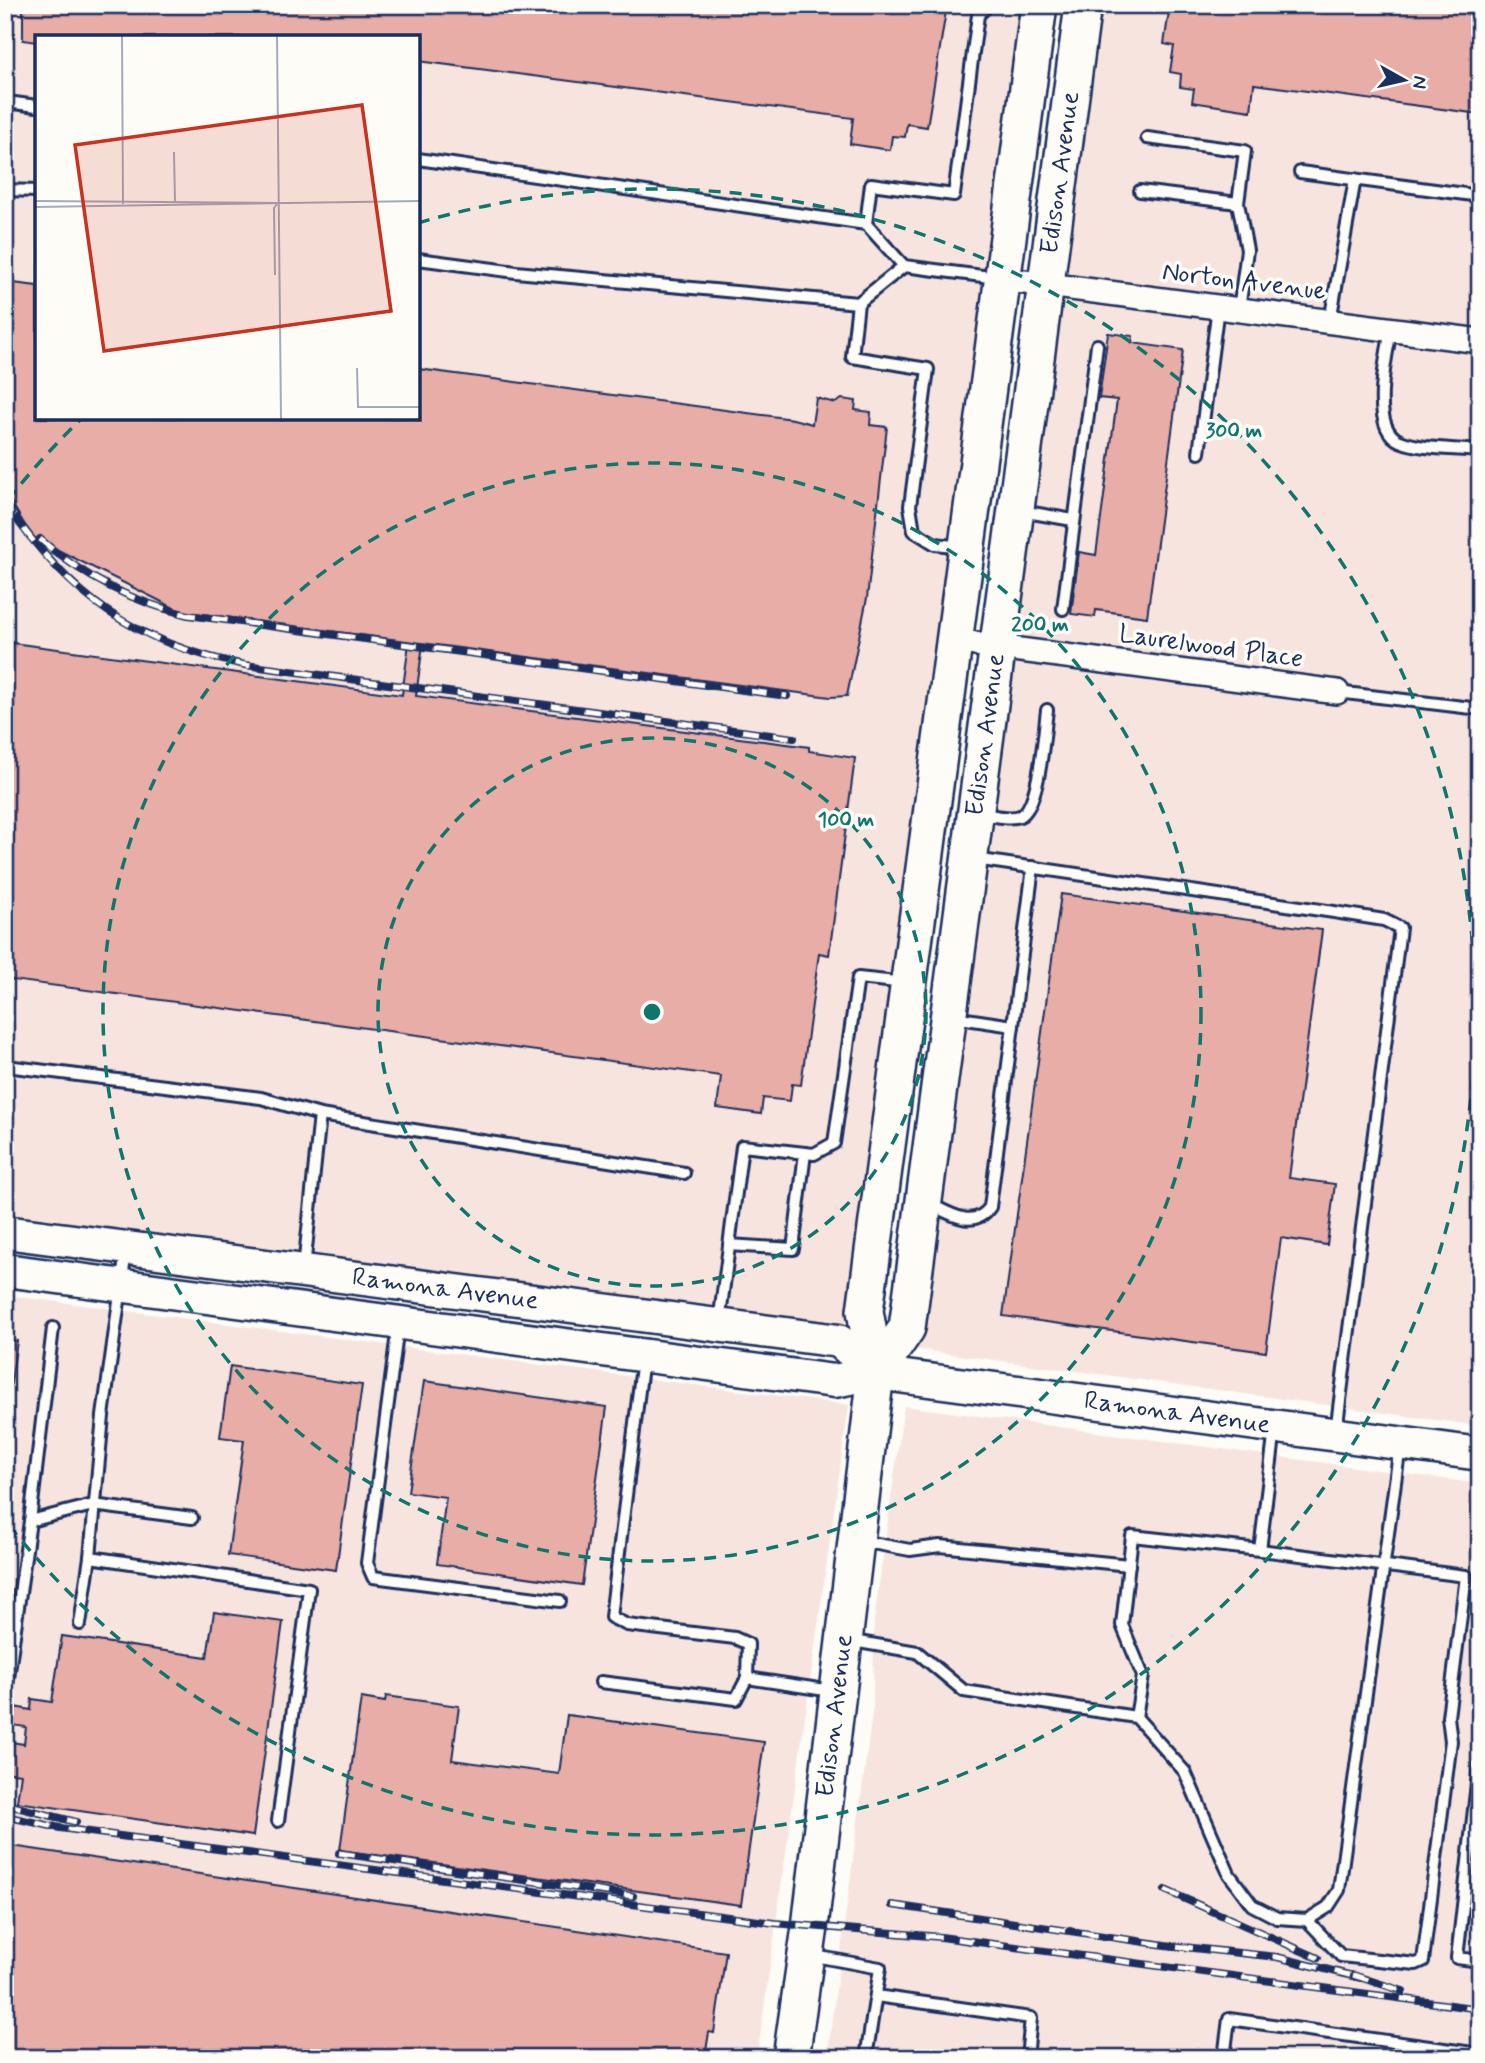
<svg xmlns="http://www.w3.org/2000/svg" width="1485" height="2063" viewBox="0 0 1485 2063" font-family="Mynerve,sans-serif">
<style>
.built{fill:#f7e4df;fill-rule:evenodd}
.building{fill:#e8ada6;stroke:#1b2f5e;stroke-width:2}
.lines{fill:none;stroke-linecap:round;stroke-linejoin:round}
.service-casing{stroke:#1b2f5e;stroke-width:16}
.minor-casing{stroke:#1b2f5e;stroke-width:28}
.secondary-casing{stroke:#1b2f5e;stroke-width:37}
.primary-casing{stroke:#1b2f5e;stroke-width:40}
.service{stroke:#fdfcf7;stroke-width:10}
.minor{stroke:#fdfcf7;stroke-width:23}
.secondary{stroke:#fdfcf7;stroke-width:32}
.primary{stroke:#fdfcf7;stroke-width:35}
.rail-casing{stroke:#1b2f5e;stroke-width:8}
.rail{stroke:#fdfcf7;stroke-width:5;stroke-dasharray:16;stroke-linecap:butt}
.ring{fill:none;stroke:#0f766e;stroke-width:3.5;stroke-dasharray:12 9}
.labels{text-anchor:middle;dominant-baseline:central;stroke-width:7;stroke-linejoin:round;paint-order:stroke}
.street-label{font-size:26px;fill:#1b2f5e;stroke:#fdfcf7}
.inset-road{fill:none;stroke:#a3aaba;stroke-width:2}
.view{fill:#c8321e;fill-opacity:0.15;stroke:#c8321e;stroke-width:3.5}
.inset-edge{fill:none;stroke:#1b2f5e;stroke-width:3.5}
.centre{fill:#0f766e;stroke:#fdfcf7;stroke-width:3.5}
.ring-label{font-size:21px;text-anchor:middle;font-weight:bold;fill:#0f766e;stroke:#fdfcf7;stroke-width:7;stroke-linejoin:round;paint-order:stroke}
</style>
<rect width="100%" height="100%" fill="#fdfcf7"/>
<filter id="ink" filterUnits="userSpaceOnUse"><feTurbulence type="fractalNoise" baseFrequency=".0143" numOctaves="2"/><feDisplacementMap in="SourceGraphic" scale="14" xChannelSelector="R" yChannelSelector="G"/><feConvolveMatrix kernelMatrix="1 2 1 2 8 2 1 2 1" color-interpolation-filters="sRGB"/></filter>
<g filter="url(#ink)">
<g class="built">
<path d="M 5,5 L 1025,5 L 845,1325 L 5,1215 ZM 37,37 L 418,37 L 418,418 L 37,418 Z"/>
<polygon points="1099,5 1480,5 1480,1426 914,1349"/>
<polygon points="5,1295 849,1405 757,2058 5,2058"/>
<polygon points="904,1406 1480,1484 1480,2058 827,2058 873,1706 874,1620"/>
</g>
<g class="building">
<polygon points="23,5 947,5 927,127 907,124 905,137 892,136 890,150 850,144 853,118 418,61 418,37 37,37 37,42 23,40"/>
<polygon points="1170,5 1480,5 1480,114 1254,84 1251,111 1192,102 1194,89 1180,87 1181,74 1170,72 1174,46 1164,44"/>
<polygon points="5,282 37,286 37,418 418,418 418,369 793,419 812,424 816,398 835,403 842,399 856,401 855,410 871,412 870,425 887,427 867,598 847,696 830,697 180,611 32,537 5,492"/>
<polygon points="1108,333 1133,336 1132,343 1183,350 1147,617 1096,610 1095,617 1071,614 1079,552 1096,555 1117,400 1099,398"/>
<polygon points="5,642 402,695 409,643 423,644 416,696 809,747 809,751 855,758 829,955 819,953 801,1085 792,1084 790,1101 763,1098 761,1114 717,1108 721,1076 5,979"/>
<polygon points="1061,894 1322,930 1289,1178 1335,1184 1327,1245 1281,1238 1266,1352 1003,1316"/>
<polygon points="5,1340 17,1341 8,1404 5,1404"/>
<polygon points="230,1366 362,1385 336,1570 228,1555 244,1440 220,1437"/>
<polygon points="424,1381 607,1407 582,1585 437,1564 446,1497 408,1492"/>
<polygon points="214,1612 283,1622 253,1836 17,1802 21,1774 5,1772 5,1741 24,1744 26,1727 12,1725 14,1707 31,1710 32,1699 52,1702 62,1636 207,1657"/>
<polygon points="386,1696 459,1706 452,1760 559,1774 567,1715 764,1742 741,1905 340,1850 361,1698 385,1702"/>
<polygon points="5,1845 726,1952 714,2033 709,2032 705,2058 5,2058"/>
</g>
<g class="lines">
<defs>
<g id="service">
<polyline points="988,5 978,15 954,195 871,184 866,224 904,266 998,278"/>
<polyline points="7,102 37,106"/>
<polyline points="1147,138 1245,151 1238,203 1247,250 1239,310"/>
<polyline points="418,159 866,224"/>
<polyline points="1300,172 1480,196"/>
<polyline points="5,190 37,191"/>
<polyline points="1140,191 1238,203"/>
<polyline points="418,259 516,272 858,303"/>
<polyline points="904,266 858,303 852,357 928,369 910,506 914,531 935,544 963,547"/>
<polyline points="1330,321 1355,179"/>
<path d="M 1391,329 C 1387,355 1368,428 1400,441 C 1422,450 1455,448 1480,451"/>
<polyline points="1199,453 1218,307"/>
<polyline points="1021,511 1073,520"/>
<polyline points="1063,609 1097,345"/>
<polyline points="1337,692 1480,709"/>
<path d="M 981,814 C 992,815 1009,820 1020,816 C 1040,807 1044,732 1047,710"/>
<polyline points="975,859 1334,912 1384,920 1400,928 1336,1432"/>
<polyline points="953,1017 1013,1026"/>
<polyline points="14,1067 261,1098 320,1115 684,1173"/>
<path d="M 930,1204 C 950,1214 974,1230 990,1207 L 1033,867"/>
<polyline points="729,1245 793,1249 805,1153"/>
<polyline points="126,1251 103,1416 90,1557 309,1589 278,1821"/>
<polyline points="304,1268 320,1115"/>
<polyline points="719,1323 742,1146 814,1154 834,1143 858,978 906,983"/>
<polyline points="398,1326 367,1563 373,1577 560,1601"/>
<polyline points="643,1358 611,1617 627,1625 735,1638 748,1644 747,1678"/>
<polyline points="30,1521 53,1328"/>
<polyline points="861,1541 910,1550 940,1546 1129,1565"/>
<polyline points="1260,1550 1466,1576 1448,1717 1451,1741 1423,1961 1416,1964 1341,1956 1307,1920"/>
<polyline points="80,1624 90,1557"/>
<polyline points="847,1640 917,1652 964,1691 1136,1717 1185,1772 1229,1874 1252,1905 1277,1918 1307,1920 1328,1907 1339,1890 1400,1446"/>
<polyline points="601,1682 736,1699 747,1678 832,1691"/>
<polyline points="5,1700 30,1521 93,1505 192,1518"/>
<polyline points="1136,1717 1143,1676 1122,1625 1132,1536 1260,1550 1275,1429"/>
<polyline points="1480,1757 1457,1958 1480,1961"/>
<polyline points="809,1955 880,1968 866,2058"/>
<polyline points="876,1996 1031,2018 1027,2058"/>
<polyline points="1224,2058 1229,2019 1480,2054"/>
</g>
<g id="minor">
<polyline points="1001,279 1480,341"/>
<polyline points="953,641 1337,692"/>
</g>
<g id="secondary">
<path id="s1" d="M 5,1232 L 839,1341 L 876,1373"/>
<path id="s2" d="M 5,1270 L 834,1381 L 876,1373 L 1480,1454"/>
</g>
<g id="primary">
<path id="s3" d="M 876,1373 L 907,1328 L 1083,5"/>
<path id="s4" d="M 791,2058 L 810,1927 L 876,1373 L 865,1311 L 1039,5"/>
</g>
</defs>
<use href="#service" class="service-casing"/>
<use href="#minor" class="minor-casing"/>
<use href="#secondary" class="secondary-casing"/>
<use href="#primary" class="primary-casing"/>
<use href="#service" class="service"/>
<use href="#minor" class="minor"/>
<use href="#secondary" class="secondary"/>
<use href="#primary" class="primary"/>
<defs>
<g id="rail">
<path d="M 5,503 C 70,597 133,643 245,665 L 794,738"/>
<path d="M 40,539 C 82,576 132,602 188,615 L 787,696"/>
<polyline points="5,1804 76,1822"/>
<polyline points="5,1816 60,1828 774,1923 941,1937 1480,2009"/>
<polyline points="339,1853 633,1896"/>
<polyline points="1165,1890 1318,1958"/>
<polyline points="892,1905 1165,1945 1277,1957 1361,1978"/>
<polyline points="1353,1975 1403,1991"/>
</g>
</defs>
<use href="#rail" class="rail-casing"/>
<use href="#rail" class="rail"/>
</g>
</g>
<g class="ring">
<circle cx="652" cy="1012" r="274"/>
<circle cx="652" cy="1012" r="549"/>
<path d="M8 500A823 823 0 0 1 80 420M418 223A823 823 0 1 1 8 1524"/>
</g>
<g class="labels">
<g class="street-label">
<text stroke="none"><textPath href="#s3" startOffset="1220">Edison Avenue</textPath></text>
<text transform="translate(1244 282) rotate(7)">Norton Avenue</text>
<text transform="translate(1211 647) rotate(8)">Laurelwood Place</text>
<text stroke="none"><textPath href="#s3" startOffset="653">Edison Avenue</textPath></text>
<text stroke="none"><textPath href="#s1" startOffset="444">Ramona Avenue</textPath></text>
<text stroke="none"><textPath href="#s2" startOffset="1183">Ramona Avenue</textPath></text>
<text stroke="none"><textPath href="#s4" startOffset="345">Edison Avenue</textPath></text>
</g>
</g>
<g transform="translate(35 35)">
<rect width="385" height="385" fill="#fdfcf7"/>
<path class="inset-road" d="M 87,1 L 88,169M 242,1 L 246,384M 139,117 L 140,168M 0,166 L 243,168M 0,172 L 385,166M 240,240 L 239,173 L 243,168M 322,333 L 323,372 L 385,372"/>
<path class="view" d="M 327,70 L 356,276 L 69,316 L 40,110 Z"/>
<rect width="385" height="385" class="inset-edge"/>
</g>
<circle cx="652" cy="1012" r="10" class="centre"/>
<g class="ring-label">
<text x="1234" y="437">300 m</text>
<text x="1040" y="631">200 m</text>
<text x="846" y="826">100 m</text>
</g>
<rect width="1485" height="2063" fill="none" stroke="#fdfcf7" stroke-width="28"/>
<rect x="14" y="14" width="1457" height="2035" fill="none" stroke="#1b2f5e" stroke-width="2.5" filter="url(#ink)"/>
<g transform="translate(1404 80) rotate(98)" stroke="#fdfcf7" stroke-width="5" paint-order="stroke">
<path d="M0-5L12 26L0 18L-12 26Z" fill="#1b2f5e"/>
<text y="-10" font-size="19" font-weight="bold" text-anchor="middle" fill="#1b2f5e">N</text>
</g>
</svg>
